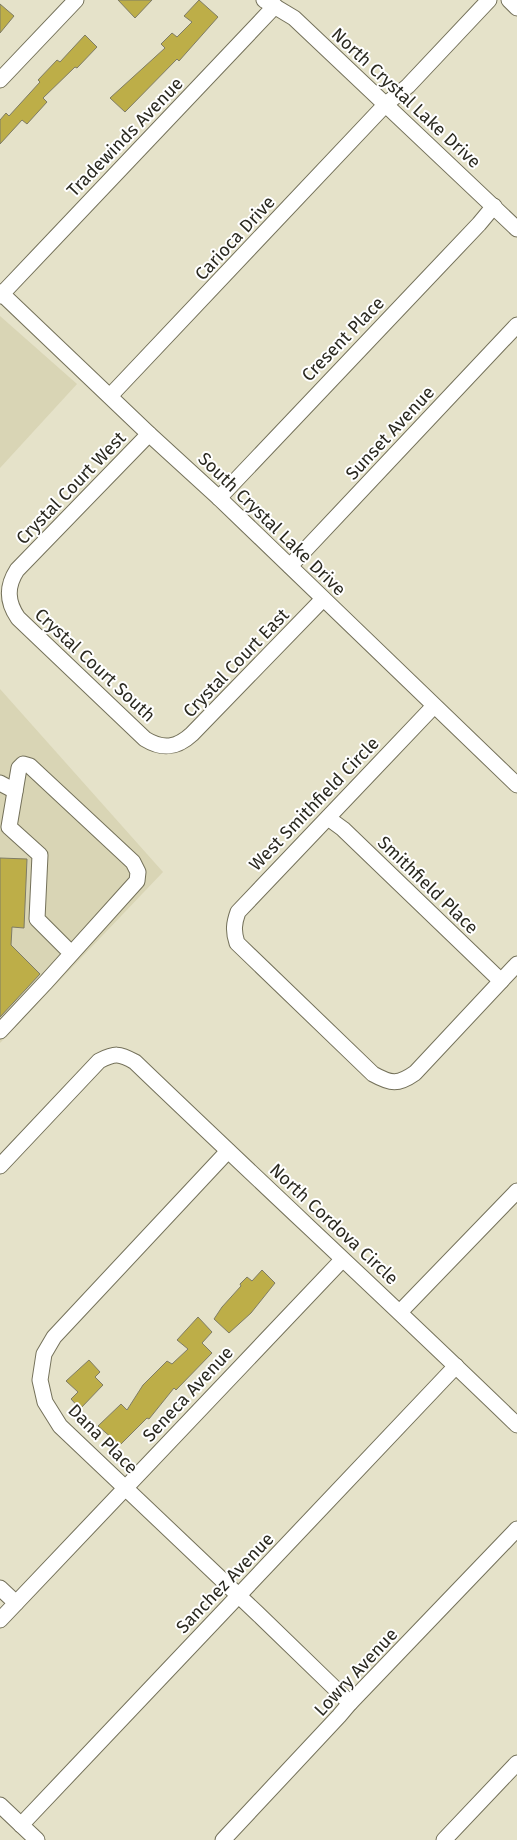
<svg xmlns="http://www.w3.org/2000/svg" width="517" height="1840" viewBox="0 0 517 1840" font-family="'Fira Sans',sans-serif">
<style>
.built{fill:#d9d5b5}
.building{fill:#bdae48;stroke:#7f7c65}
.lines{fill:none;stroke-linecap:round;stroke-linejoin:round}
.minor-casing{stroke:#74715a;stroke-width:17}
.minor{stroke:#fff;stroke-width:15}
.labels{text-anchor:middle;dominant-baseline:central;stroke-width:4;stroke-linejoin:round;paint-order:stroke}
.street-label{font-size:18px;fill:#2a2920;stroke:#fff}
</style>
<rect width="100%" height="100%" fill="#e5e2c9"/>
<g class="built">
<polygon points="0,316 77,384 0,468"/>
<polygon points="0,689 163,872 0,1043"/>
</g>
<g class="building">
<polygon points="118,0 152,0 135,18"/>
<polygon points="199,0 218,17 179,61 177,59 125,112 110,98 165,48 161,44 172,33 177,37 192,22 184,16"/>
<polygon points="0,4 14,16 0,33"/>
<polygon points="85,35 97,47 77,68 75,67 43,98 47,102 27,124 22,120 0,144 0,120 6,113 9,116 40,82 38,80 57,60 60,62"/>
<polygon points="0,858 27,859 24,928 12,927 11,945 40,974 0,1017"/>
<polygon points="262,1270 275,1283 251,1313 229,1333 214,1319 222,1307 241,1286 240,1284 247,1277 252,1281"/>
<polygon points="198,1317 212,1332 202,1343 212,1353 176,1390 174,1388 149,1419 147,1418 120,1445 98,1426 121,1404 127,1410 143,1385 167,1361 172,1364 188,1349 177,1340"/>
<polygon points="89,1360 100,1372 95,1377 103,1385 80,1409 71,1399 78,1392 66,1381"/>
</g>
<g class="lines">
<defs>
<g id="minor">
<polyline points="264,0 294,18 517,229"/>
<polyline points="509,0 517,8"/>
<polyline points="0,80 76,0"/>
<polyline points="0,292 149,434 219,498 517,785"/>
<polyline points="0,296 275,6"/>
<polyline points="110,396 386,104 408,86 489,0"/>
<path d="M 149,434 L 17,570 C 6,587 7,602 18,618 L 145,739 C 163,750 177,748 192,734 L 323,599"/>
<polyline points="219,498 479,224 494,206"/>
<polyline points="290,566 517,325"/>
<path d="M 434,706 L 238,912 C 234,923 233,931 237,943 L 373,1074 C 391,1084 398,1085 415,1073 L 517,964"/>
<polyline points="0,783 15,791"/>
<polyline points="328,818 343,829 501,981"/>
<polyline points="0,1031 46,982 137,881 138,872 133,862 30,766 23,764 19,768 9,827 40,855 37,919 71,953"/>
<polyline points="228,1151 54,1337 44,1354 40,1380 45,1402 60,1426 257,1613 350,1703"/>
<path d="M 0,1166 L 99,1061 C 115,1053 119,1053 135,1062 C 262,1184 391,1303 517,1425"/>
<polyline points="400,1312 517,1191"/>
<polyline points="0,1588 16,1603"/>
<polyline points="0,1620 342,1260"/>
<polyline points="0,1805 37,1840"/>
<polyline points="21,1825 456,1366"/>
<polyline points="223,1840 339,1716 350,1703 517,1529"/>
<polyline points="444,1840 517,1763"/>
</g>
</defs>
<use href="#minor" class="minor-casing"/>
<use href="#minor" class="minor"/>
</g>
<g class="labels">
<g class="street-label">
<text transform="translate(406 98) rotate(43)">North Crystal Lake Drive</text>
<text transform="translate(125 137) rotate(-46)">Tradewinds Avenue</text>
<text transform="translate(235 238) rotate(-47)">Carioca Drive</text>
<text transform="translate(343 339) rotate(-46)">Cresent Place</text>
<text transform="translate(390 433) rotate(-47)">Sunset Avenue</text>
<text transform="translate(71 488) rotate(-46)">Crystal Court West</text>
<text transform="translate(272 524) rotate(44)">South Crystal Lake Drive</text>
<text transform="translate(236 663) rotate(-46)">Crystal Court East</text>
<text transform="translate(95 665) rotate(43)">Crystal Court South</text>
<text transform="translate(314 804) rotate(-46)">West Smithfield Circle</text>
<text transform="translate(428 885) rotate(44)">Smithfield Place</text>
<text transform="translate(334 1224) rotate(43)">North Cordova Circle</text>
<text transform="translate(188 1394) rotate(-47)">Seneca Avenue</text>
<text transform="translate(103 1439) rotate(45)">Dana Place</text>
<text transform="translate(225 1583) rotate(-46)">Sanchez Avenue</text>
<text transform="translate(356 1672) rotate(-47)">Lowry Avenue</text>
</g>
</g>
</svg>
